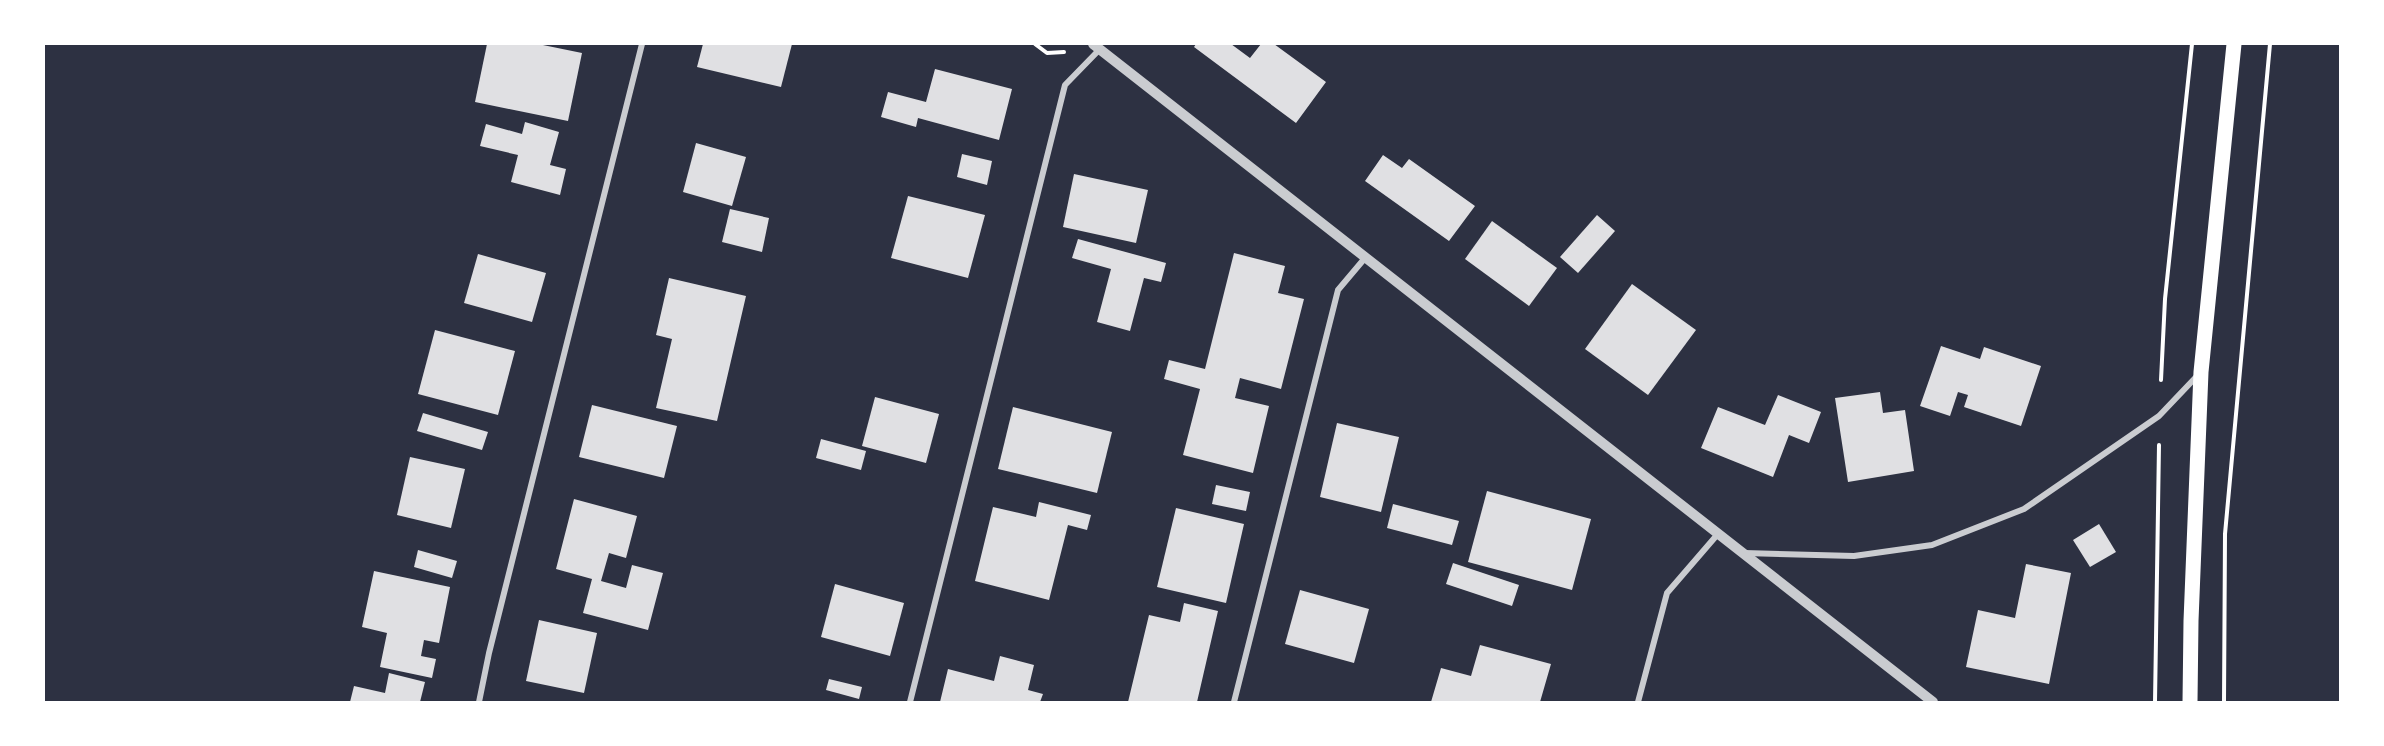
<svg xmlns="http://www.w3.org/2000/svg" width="2384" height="746" viewBox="0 0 2384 746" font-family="Signika,sans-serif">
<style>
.building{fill:#e0e0e3}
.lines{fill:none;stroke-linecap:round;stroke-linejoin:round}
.path{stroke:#fff;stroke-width:4}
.minor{stroke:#caccd0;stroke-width:6}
.tertiary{stroke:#caccd0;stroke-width:10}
.primary{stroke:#fff;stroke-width:15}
</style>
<rect width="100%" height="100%" fill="#2d3142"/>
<g class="building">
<polygon points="487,44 538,44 582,53 568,121 475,102"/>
<polygon points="703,44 792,44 781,87 697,67"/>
<polygon points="1196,44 1231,44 1250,58 1261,44 1274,44 1326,82 1296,123 1194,47"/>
<polygon points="935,69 1012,89 999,140 918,118 916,127 881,117 888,92 926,102"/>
<polygon points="525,122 559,132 550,165 566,169 560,195 511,182 518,155 480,146 486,124 522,134"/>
<polygon points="696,143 746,157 732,206 683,192"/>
<polygon points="962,154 992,161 987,185 957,177"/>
<polygon points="1383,155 1402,168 1409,159 1475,206 1449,241 1365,181"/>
<polygon points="1074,174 1148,190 1136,243 1063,227"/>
<polygon points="908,196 985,215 968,278 891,258"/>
<polygon points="730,209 769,218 762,252 722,242"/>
<polygon points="1597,215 1615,231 1578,273 1560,257"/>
<polygon points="1492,221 1557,268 1529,306 1465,259"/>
<polygon points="1078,239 1166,263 1161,282 1144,278 1130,331 1097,322 1111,269 1072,258"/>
<polygon points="1234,253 1285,266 1278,293 1304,299 1281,389 1240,378 1235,398 1269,406 1253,473 1183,455 1200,389 1164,379 1169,360 1205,369"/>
<polygon points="478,254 546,273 532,322 464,303"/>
<polygon points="669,278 746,296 717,421 656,408 672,339 656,335"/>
<polygon points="1632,284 1696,330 1648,395 1585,349"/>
<polygon points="435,330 515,351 498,415 418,394"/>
<polygon points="1941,346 1980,359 1984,347 2041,366 2021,426 1964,407 1968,395 1958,392 1950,416 1920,406"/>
<polygon points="1880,392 1883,413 1905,410 1914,471 1848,482 1835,398"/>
<polygon points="1778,395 1821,412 1809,443 1789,435 1773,477 1701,448 1718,407 1765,425"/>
<polygon points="875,397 939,414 926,463 862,446"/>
<polygon points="592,405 677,426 664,478 579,457"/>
<polygon points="1013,407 1112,432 1097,493 998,469"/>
<polygon points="423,413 488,432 482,450 417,431"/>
<polygon points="1337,423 1399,437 1381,512 1320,497"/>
<polygon points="821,439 866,451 861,470 816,458"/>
<polygon points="410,457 465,469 451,528 397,515"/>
<polygon points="1216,485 1250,492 1246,511 1212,504"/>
<polygon points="1487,491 1591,519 1572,590 1468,562"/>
<polygon points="574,499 637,516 626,558 609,553 601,581 626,588 632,565 663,573 648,630 583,613 592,579 556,569"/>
<polygon points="1039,502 1091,515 1087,530 1068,525 1049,600 975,581 993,507 1036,517"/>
<polygon points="1393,504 1459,521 1452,545 1387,528"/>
<polygon points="1176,508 1244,524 1226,603 1157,587"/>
<polygon points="2099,524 2116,552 2090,567 2073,540"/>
<polygon points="418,550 457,561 452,578 414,567"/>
<polygon points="1453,563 1519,585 1512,606 1446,584"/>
<polygon points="2026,564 2071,573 2049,684 1966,667 1978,610 2015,618"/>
<polygon points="374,571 450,587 439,643 424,640 421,656 436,659 432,678 380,667 387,633 362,627"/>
<polygon points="835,584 904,603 890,656 821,637"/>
<polygon points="1300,590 1369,609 1354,663 1285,644"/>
<polygon points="1184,603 1218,611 1197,702 1128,702 1149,615 1180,622"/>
<polygon points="539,620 597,633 584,693 526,681"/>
<polygon points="1480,645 1551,664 1540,702 1431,702 1441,668 1471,676"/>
<polygon points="1000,656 1034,665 1028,690 1043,694 1040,702 940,702 948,669 994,681"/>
<polygon points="389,673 425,682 420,702 350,702 354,686 385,693"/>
<polygon points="829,679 862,687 859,699 826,690"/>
</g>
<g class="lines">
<g class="path">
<polyline points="1035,44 1047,53 1064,52"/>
<polyline points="2161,380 2165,299 2192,44"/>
<polyline points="2155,702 2159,445"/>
<polyline points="2224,702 2225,534 2270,44"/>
</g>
<g class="minor">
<polyline points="1744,553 1854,556 1932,545 2024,509 2159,416 2198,375"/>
<polyline points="479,702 489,653 642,44"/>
<polyline points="910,702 1065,85 1100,49"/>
<polyline points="1234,702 1338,290 1365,258"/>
<polyline points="1638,702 1667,593 1717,535"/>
</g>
<polyline class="tertiary" points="1093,44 1933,702"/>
<polyline class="primary" points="2190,702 2191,621 2201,372 2234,44"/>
</g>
<rect width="2384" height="746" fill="none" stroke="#ffffff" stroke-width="90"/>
</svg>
